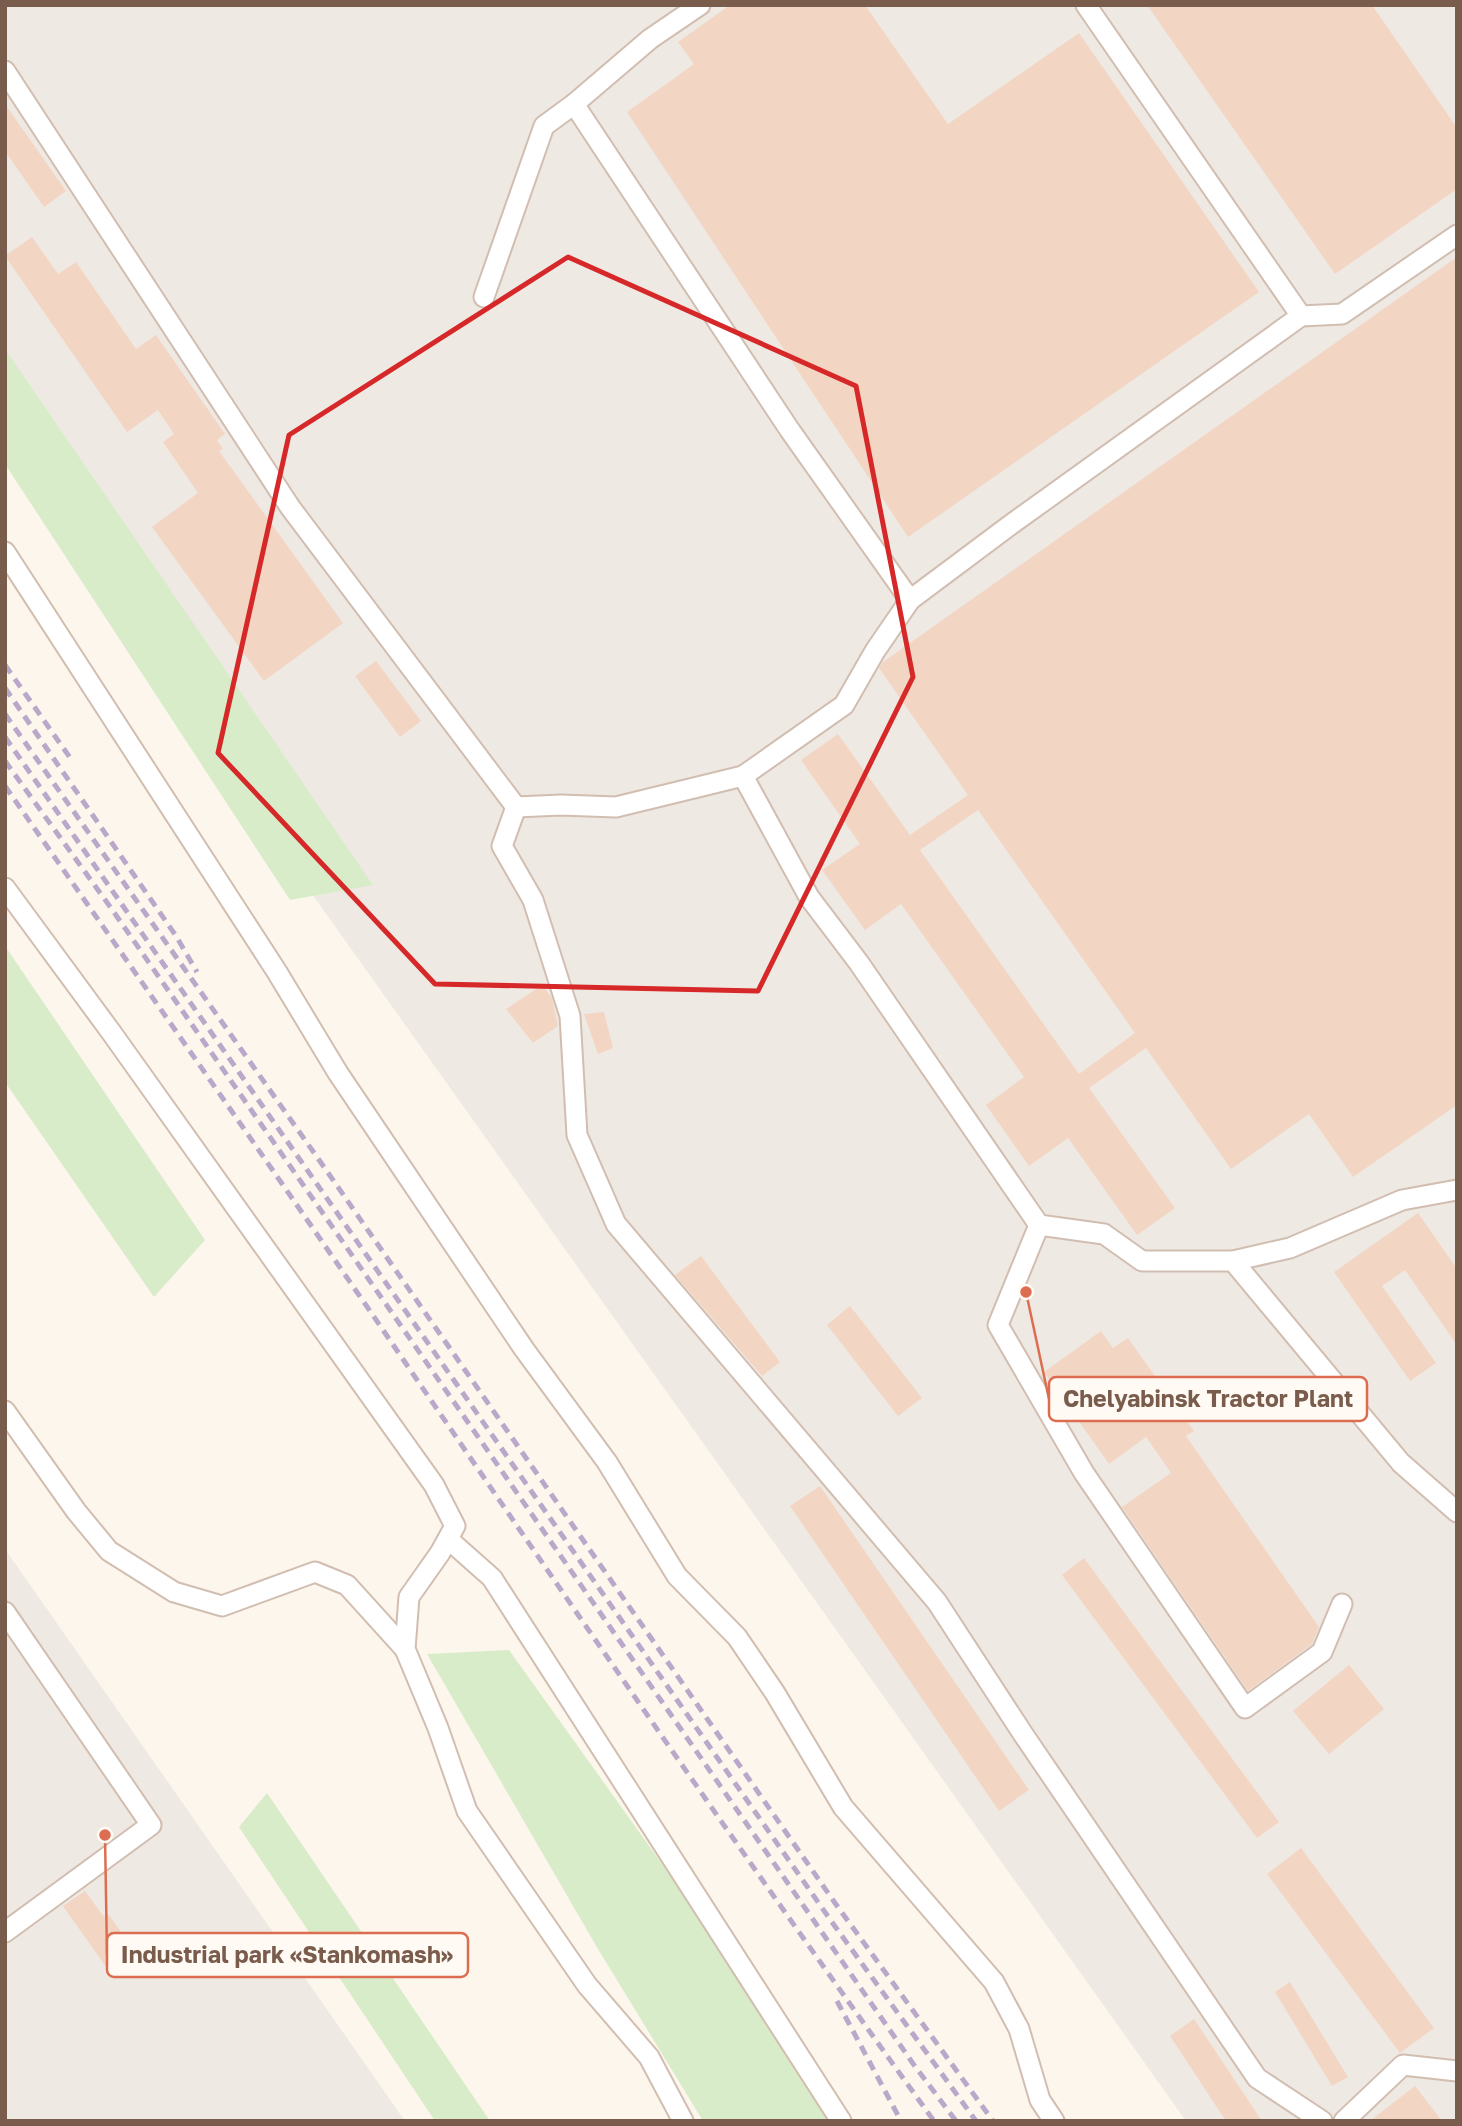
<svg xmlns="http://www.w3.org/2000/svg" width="1462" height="2126" viewBox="0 0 1462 2126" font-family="'Golos Text',sans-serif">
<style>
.industrial{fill:#efe9e4}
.green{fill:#d8ecc9}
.building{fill:#f3d5c3;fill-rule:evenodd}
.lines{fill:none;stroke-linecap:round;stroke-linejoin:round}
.minor-casing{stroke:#d1beb0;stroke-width:23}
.minor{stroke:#fff;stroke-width:19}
.rail{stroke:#b9a8c9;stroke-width:5;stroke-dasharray:10 7;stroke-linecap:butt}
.marked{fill:none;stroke:#d62828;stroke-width:5;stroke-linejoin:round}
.leader{fill:none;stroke:#dc6d51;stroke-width:2.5}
.callout-dot{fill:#dc6d51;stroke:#fffaf3;stroke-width:2.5}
.callout{fill:#fffaf3;stroke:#dc6d51;stroke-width:2.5}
.callout-label{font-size:23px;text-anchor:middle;font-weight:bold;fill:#7a5c4d}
</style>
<rect width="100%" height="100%" fill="#fdf6ec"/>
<g class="industrial">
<polygon points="5,5 1457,5 1457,2121 1186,2121 5,463"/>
<polygon points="5,1549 405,2121 5,2121"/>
</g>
<g class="green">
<polygon points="5,349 373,885 290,900 5,464"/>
<polygon points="5,946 205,1240 154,1297 5,1082"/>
<polygon points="509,1650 846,2121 703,2121 598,1949 427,1654"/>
<polygon points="267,1793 490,2121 435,2121 239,1827"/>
</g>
<g class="building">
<polygon points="730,5 865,5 948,124 1079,33 1259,292 908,537 627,112 694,64 678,42"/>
<polygon points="1147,5 1372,5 1457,128 1457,189 1335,274"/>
<polygon points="5,104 66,191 44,207 5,151"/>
<polygon points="32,237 58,274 76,262 136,349 156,335 225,434 217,440 223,449 219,451 343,623 264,681 152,527 198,493 163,442 174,434 158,410 127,432 5,256"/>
<path d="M 1457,257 L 1457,1105 L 1353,1177 L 1309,1114 L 1231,1169 L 1146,1048 L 1089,1088 L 1175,1208 L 1137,1235 L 1068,1138 L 1029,1166 L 986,1105 L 1024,1077 L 901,904 L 865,930 L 822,870 L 860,844 L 801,760 L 838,734 L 910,835 L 968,795 L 879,668 L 883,662 ZM 978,810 L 1135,1033 L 1079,1074 L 920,850 Z"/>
<polygon points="376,661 421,721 400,737 355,676"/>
<polygon points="542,985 552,998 558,1026 533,1043 506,1009"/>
<polygon points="604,1012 613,1048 598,1054 584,1014"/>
<polygon points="1418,1213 1457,1269 1457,1345 1405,1270 1382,1286 1436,1363 1410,1381 1334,1272"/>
<polygon points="701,1256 780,1362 762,1376 675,1275"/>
<polygon points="850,1306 922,1398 898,1416 827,1325"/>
<polygon points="1101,1331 1113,1348 1128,1338 1194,1431 1186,1436 1319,1627 1312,1644 1248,1691 1122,1507 1171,1473 1146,1437 1109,1464 1044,1372"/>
<polygon points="820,1486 1029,1790 999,1811 790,1506"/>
<polygon points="1084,1558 1279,1822 1257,1838 1062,1575"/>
<polygon points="1349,1665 1384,1709 1329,1754 1293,1711"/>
<polygon points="1301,1848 1434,2028 1400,2053 1267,1874"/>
<polygon points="85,1891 104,1917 108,1914 136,1953 109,1971 63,1906"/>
<polygon points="1290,1982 1348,2077 1332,2086 1275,1992"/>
<polygon points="1194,2019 1262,2121 1226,2121 1170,2036"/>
<polygon points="1415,2086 1442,2121 1370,2121"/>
</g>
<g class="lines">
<defs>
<g id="minor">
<polyline points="5,71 290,507 516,807 561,805 616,807 743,776 844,705 875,651 910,600 1013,523 1301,316 1086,5"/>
<polyline points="574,104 789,429 910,600"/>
<polyline points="484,297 544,126 574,104 650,39 700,5"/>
<polyline points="1301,316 1342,314 1457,235"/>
<polyline points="5,552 277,972 338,1073 524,1349 607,1462 677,1576 737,1637 775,1693 843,1807 994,1982 1019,2029 1040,2100 1054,2121"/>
<polyline points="743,776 809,897 859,963 1039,1225 998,1325 1084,1473 1245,1708 1322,1652 1342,1604"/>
<polyline points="516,807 502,846 533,900 570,1016 577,1135 616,1224 937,1602 1023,1734 1257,2078 1322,2121"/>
<polyline points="5,888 111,1032 434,1485 455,1526 440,1553 409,1597 405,1649 438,1728 467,1811 587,1985 649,2057 683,2121"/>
<polyline points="1457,1190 1402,1200 1290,1248 1233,1261 1401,1463 1457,1512"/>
<polyline points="1039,1225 1104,1234 1142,1261 1233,1261"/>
<polyline points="5,1411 76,1511 109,1551 174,1592 222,1606 315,1572 347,1585 405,1649"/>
<polyline points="448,1539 492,1578 841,2121"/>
<polyline points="5,1612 151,1825 5,1932"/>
<polyline points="1344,2121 1403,2065 1457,2071"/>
</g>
</defs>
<use href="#minor" class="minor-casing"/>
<use href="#minor" class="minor"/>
<g class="rail">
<polyline points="5,665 71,759"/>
<polyline points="5,688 176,936 197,972"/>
<polyline points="5,714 324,1167 835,1903 993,2121"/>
<polyline points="5,737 834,1925 976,2121"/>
<polyline points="5,761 111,908 914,2065 956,2121"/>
<path d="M 5,786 C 131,967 258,1148 383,1330 C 564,1595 746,1861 934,2121"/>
<polyline points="837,2001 901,2121"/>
</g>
</g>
<path class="marked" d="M 568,257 L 856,386 L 913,677 L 758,991 L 435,984 L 218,753 L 289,435 Z"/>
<path class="leader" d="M1026 1292L1049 1399M105 1835L107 1955"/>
<g class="callout-dot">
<circle cx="1026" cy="1292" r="7"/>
<circle cx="105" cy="1835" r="7"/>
</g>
<g class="callout">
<rect x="1049" y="1377" width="318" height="44" rx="7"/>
<rect x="107" y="1933" width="361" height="44" rx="7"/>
</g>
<g class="callout-label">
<text x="1208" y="1407">Chelyabinsk Tractor Plant</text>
<text x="287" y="1963">Industrial park «Stankomash»</text>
</g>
<rect width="1462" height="2126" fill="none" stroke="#7a5c4d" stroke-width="14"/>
</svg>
